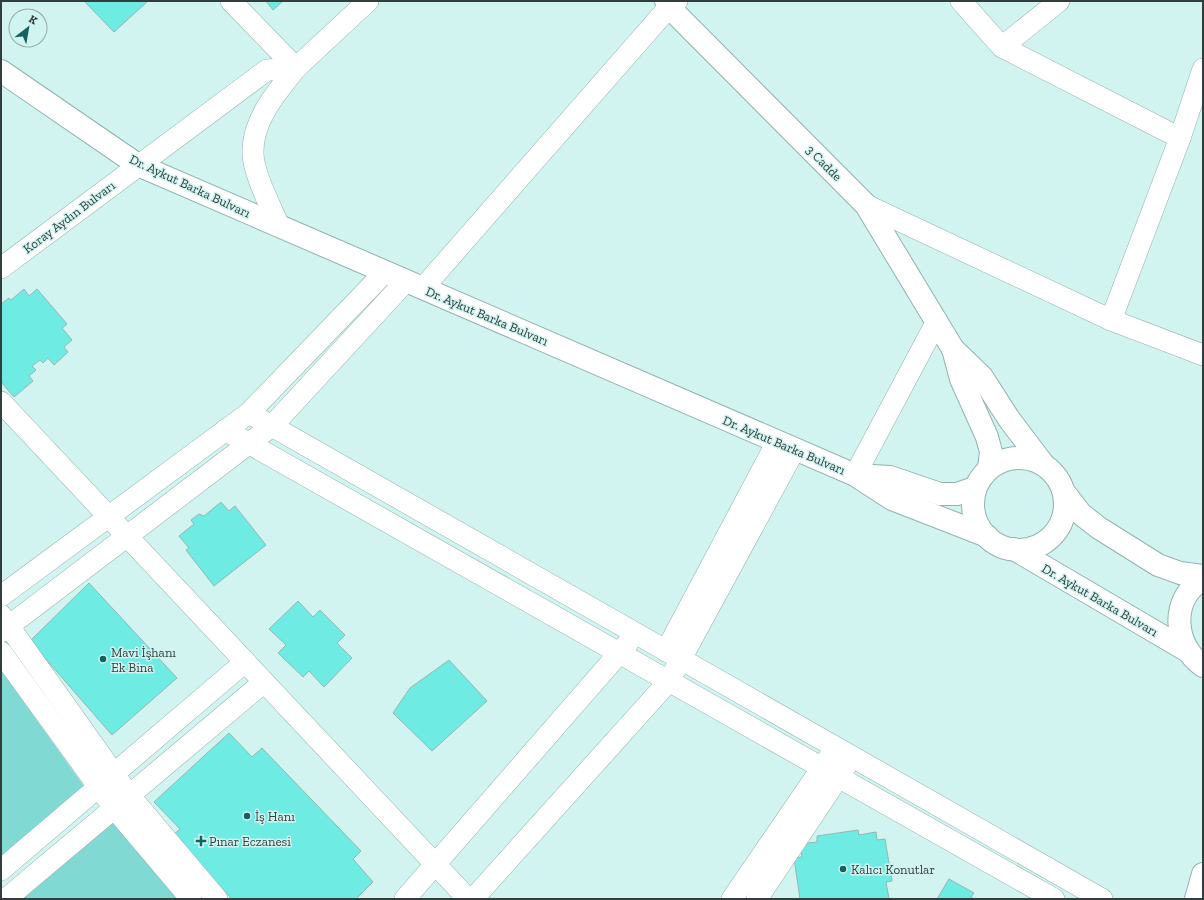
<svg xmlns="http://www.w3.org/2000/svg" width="1204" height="900" viewBox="0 0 1204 900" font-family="'Zilla Slab',serif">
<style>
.green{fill:#81d9d3}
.building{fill:#6eece4;stroke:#95b6b3}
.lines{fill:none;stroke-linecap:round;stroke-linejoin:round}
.minor-casing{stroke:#92b2af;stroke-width:22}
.secondary-casing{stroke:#92b2af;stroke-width:24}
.primary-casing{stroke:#92b2af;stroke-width:24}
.minor{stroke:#fff;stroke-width:21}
.secondary{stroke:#fff;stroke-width:22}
.primary{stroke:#fff;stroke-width:22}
.poi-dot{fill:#14625f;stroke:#d2f4f1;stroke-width:1.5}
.labels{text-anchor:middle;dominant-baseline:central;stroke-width:3;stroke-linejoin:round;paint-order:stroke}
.street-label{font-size:13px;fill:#313e3d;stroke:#d2f4f1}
.poi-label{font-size:13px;fill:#313e3d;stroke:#d2f4f1;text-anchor:start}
</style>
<rect width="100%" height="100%" fill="#d2f4f1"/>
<g class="green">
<polygon points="1,670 86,789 1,860"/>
<polygon points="111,818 181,899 17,899"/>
</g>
<g class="building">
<polygon points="84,1 148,1 114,32"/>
<polygon points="266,1 283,1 273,10"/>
<polygon points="24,289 29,296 37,289 67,324 62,328 72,340 64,347 68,352 54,365 48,358 43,363 40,360 32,366 36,370 29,376 33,381 14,397 1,382 1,304 9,298 11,300"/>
<polygon points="221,502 229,511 235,506 266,545 214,586 186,550 189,548 179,536 194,524 191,520 199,514 204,516"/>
<polygon points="89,583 177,678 112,735 30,641"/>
<polygon points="298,601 313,617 320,610 345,635 337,643 352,658 324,687 309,671 303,677 278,653 286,645 269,629"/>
<polygon points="449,660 487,701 432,751 393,713 410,688"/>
<polygon points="229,733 252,757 262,748 361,851 353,859 373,882 356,899 232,899 172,836 180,829 154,802"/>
<polygon points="858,830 859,835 876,832 877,840 885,839 892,881 886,882 889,899 800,899 794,858 802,857 800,844 817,842 817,836"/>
<polygon points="949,879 974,893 971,897 974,899 937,899"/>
</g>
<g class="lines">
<defs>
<g id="minor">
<path d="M 231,1 L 296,68 C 277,92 253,119 253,151 C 252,171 271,207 279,226"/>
<polyline points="961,1 1002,47 1180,138 1111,320"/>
<polyline points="1002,47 1059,1"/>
<polyline points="1180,138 1203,69"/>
<polyline points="866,205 1111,320 1203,355"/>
<polyline points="1,268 267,70 296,68 368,1"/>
<polyline points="423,288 669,7 677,1"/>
<polyline points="1,402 468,899"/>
<polyline points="249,413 1102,899"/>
<polyline points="225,430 1054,899"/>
<polyline points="855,475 937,321"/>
<polyline points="1,596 249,413 385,272"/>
<polyline points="1,615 129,795 217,899"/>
<polyline points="1,632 272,426 406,281"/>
<polyline points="666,651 777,442"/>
<polyline points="1,652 114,808 191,899"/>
<polyline points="1,870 245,662"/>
<polyline points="6,899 264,682"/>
<polyline points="405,899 628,643"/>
<polyline points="473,899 669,681 795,449"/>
<polyline points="732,899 830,756"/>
<polyline points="757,899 846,766"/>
</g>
<g id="secondary">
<polyline points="666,1 669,7 866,205 953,349 982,377 1009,419 1043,464"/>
<polyline points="1,71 138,165 855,475 892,499 987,536"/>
<polyline points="953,349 961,379 987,437 991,452 989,468"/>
<circle cx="1019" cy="504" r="46"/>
<polyline points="856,475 890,477 940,494 957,494 975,488"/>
<polyline points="1064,492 1081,514 1099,528 1158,565 1180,573 1203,576"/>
<polyline points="1014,549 1186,650"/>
</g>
<g id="primary">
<path d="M 1203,579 C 1170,599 1173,645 1203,666"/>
<polyline points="1196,899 1203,874"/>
</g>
</defs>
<use href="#minor" class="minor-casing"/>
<use href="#secondary" class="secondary-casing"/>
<use href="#primary" class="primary-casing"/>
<use href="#minor" class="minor"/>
<use href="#secondary" class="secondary"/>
<use href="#primary" class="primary"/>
</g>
<g class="poi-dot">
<circle cx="103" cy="659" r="4"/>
<circle cx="247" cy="816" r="4"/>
<path d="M199 835h4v4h4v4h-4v4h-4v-4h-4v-4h4z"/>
<circle cx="843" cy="869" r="4"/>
</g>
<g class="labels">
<g class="street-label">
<text transform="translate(824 163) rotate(45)">3 Cadde</text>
<text transform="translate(190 186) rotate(25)">Dr. Aykut Barka Bulvarı</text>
<text transform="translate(69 217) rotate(-37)">Koray Aydın Bulvarı</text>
<text transform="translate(487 316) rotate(23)">Dr. Aykut Barka Bulvarı</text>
<text transform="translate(784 445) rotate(23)">Dr. Aykut Barka Bulvarı</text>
<text transform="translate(1100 600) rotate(30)">Dr. Aykut Barka Bulvarı</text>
</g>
<g class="poi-label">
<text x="111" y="652">Mavi İşhanı<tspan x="111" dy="15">Ek Bina</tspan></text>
<text x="255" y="816">İş Hanı</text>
<text x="209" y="841">Pınar Eczanesi</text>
<text x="851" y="869">Kalıcı Konutlar</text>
</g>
</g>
<rect width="1204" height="900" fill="none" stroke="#313e3d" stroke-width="4"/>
<g transform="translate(28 28) rotate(31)"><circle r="19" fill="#d2f4f1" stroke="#92aba9"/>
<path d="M0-3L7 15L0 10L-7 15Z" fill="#14625f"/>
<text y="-6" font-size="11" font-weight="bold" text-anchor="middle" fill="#313e3d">K</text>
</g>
</svg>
